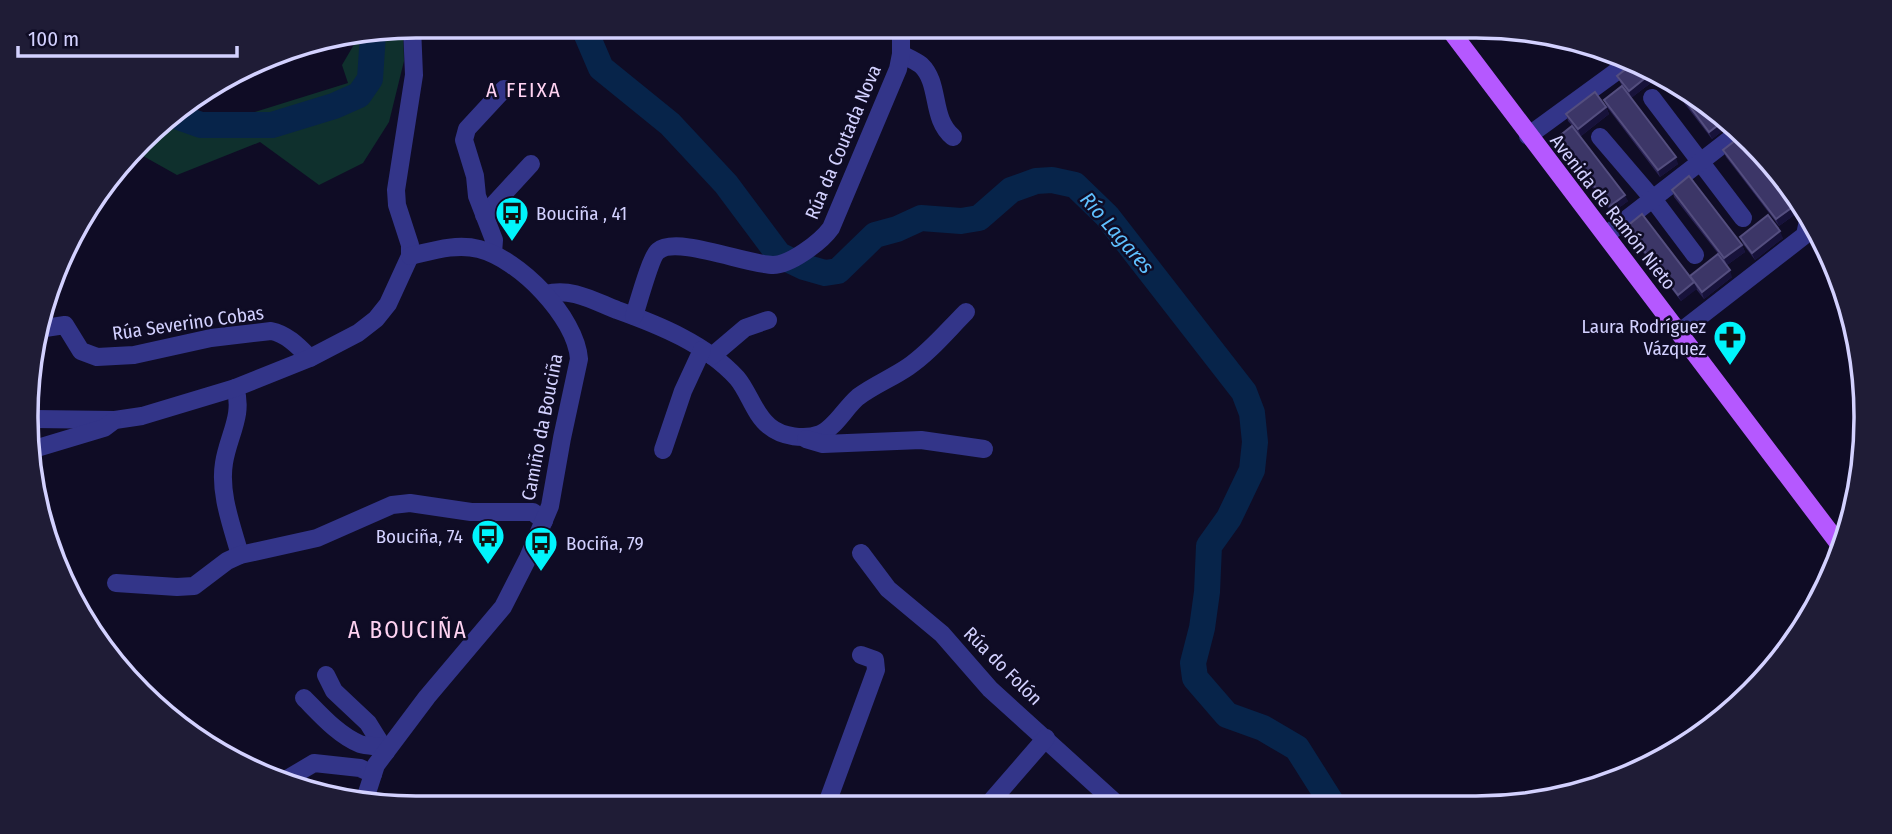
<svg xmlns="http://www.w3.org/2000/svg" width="1892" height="834" viewBox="0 0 1892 834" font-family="'Fira Sans Condensed',sans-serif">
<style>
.green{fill:#0f302d}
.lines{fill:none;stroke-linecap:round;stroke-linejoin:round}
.river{stroke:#07244a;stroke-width:26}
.minor{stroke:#333589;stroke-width:18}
.major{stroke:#b558ff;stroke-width:18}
.wall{fill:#2a2355}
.shaded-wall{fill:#17123a}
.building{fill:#3c3667;stroke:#544e7f;stroke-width:2}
.labels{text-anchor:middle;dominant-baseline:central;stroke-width:5;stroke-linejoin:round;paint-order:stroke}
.street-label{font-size:19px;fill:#d3d1ff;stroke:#0f0c25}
.poi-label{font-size:19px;fill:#d3d1ff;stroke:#0f0c25;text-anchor:start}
.neighbourhood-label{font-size:21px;letter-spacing:2px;fill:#ffd3f2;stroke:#0f0c25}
.water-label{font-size:21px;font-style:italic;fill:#5fc0ff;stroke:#0f0c25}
.quarter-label{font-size:23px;letter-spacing:2px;fill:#ffd3f2;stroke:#0f0c25}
.rim{fill:none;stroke:#d3d1ff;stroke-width:3.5}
</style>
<rect width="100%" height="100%" fill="#0f0c25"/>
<polygon class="green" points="403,29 404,61 389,122 363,163 319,185 260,142 177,175 136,152 160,123 173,115 191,132 348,83 342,65 359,36"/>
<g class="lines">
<g class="river">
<polyline points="583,26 601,68 670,124 726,184 779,255 804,267 825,273 838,271 875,235 897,229 921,218 961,221 979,218 1011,190 1036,181 1052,180 1075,185 1107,216 1244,392 1252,413 1255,442 1252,470 1229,518 1209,546 1207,592 1202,628 1193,663 1195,678 1227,715 1263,728 1297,748 1333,805"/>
<polyline points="173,115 201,125 272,125 334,106 359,95 370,79 373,34"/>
</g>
<g class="minor">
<path d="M 901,54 C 907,57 916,61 921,65 C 941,84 930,118 953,137"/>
<polyline points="1652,98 1743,218"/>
<polyline points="1528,136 1628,63"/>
<polyline points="1600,137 1653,199 1695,255"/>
<polyline points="484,215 531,164"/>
<polyline points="1606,235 1739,132"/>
<polyline points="493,253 494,240 477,196 475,176 464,140 467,129 504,89"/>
<path d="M 546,294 C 571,287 594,301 617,310 C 659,325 706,344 737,378 C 749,392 754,414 769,426 C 782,437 805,440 820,434 C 835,428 845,408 858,397 C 874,385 892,378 908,367 C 930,352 947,331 966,312"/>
<path d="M 634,316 C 638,304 651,256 658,251 C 676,235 748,265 773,265 C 790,265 821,242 831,228 L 898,69 L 901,54 L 901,26"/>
<path d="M 41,321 L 41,325 L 45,328 L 65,325 L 81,351 L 97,357 L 134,355 L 211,338 L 271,331 C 287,334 299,347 310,358"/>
<polyline points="1680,332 1805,235 1808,221"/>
<polyline points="712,356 745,328 768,320"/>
<path d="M 235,388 C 244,415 228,436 224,463 C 219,493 232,526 240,555"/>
<polyline points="34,419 115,420 142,416 235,388 310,358 358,333 376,319 388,304 410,256 410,245 397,205 396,190 414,75 412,27"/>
<polyline points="806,439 823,444 921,440 984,449"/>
<polyline points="34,449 104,428 112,422"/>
<polyline points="663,450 683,391 702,350"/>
<polyline points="861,553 888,589 942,634 990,689 1119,806"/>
<polyline points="116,583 177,587 194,586 227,561 240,555 317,538 392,505 410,503 471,512 533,512 544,521"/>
<polyline points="326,675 334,691 368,723 386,752"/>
<path d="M 304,698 C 320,714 338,735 360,744 C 366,746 375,746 382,747"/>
<polyline points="282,782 314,763 360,768 373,774"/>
<path d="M 365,799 L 376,765 L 427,697 L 503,607 L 528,558 L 550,506 L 562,438 L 579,359 C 576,317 519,259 479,249 C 456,243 432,251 410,256"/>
<polyline points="826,806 876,670 875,660 861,655"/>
<polyline points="987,806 1046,738"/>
</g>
<polyline class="major" points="1447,26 1842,548"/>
</g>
<g class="wall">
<polygon points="1631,65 1656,79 1631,98 1678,164 1660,177 1607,107 1604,100 1622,86 1617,76"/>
<polygon points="1674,90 1728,121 1730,125 1712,139"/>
<polygon points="1606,107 1609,114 1581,136 1568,121 1566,114"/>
<polygon points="1557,138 1628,201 1612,213 1559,145"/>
<polygon points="1723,150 1797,213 1779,226 1726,157"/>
<polygon points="1672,190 1742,245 1745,252 1727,265 1674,197"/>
<polygon points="1626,227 1690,277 1732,277 1704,299 1696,289 1681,301 1628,233"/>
<polygon points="1740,237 1783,238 1755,260 1743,244"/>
</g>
<g class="shaded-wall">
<polygon points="1649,75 1656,79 1631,98 1629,91"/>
<polygon points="1606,107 1609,114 1581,136 1578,129"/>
<polygon points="1726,119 1728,121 1730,125 1712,139 1709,132"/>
<polygon points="1676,157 1678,164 1660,177 1658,170"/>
<polygon points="1625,195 1628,201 1612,213 1610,206"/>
<polygon points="1794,206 1797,213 1779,226 1776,219"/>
<polygon points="1780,231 1783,238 1755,260 1752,253"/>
<polygon points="1742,245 1745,252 1727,265 1724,258"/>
<polygon points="1730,270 1732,277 1704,299 1702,292"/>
<polygon points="1694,282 1697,289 1681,301 1678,295"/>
</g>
<g class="building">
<polygon points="1631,65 1649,75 1629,91 1617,76"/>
<polygon points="1622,86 1676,157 1658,170 1604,100"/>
<polygon points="1595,92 1606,107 1578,129 1566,114"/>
<polygon points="1679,92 1726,119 1709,132"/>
<polygon points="1572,126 1625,195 1610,206 1557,138"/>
<polygon points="1741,136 1794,206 1776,219 1723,150"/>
<polygon points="1689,176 1742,245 1724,258 1672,190"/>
<polygon points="1642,214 1694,282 1678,295 1626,227"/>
<polygon points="1768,215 1780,231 1752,253 1740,237"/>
<polygon points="1718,254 1730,270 1702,292 1690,276"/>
</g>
<defs>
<symbol id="bus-pin" viewBox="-11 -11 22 30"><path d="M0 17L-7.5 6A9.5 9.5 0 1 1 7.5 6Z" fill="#00f4fc" stroke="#0f0c25"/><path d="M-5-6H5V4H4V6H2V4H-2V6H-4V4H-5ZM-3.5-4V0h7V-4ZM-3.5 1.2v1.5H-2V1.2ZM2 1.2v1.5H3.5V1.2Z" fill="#111"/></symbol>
<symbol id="pharmacy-pin" viewBox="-11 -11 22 30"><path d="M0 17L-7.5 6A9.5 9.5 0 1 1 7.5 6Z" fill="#00f4fc" stroke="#0f0c25"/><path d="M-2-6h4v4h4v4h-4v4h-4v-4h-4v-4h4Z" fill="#111"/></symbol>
</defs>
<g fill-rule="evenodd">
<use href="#bus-pin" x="493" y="194" width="38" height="52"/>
<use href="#pharmacy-pin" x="1711" y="318" width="38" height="52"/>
<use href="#bus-pin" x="469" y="517" width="38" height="52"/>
<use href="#bus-pin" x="522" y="524" width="38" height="52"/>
</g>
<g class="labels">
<g class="street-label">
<text transform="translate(843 142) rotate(-67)">Rúa da Coutada Nova</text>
<text transform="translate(1613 212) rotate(52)">Avenida de Ramón Nieto</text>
<text transform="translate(188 323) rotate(-8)">Rúa Severino Cobas</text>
<text transform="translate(542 427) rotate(-79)">Camiño da Bouciña</text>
<text transform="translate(1003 666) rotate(45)">Rúa do Folón</text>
</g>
<g class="poi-label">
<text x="536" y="213">Bouciña , 41</text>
<text x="1706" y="326" text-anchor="end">Laura Rodríguez<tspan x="1706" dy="22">Vázquez</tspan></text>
<text x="463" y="536" text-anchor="end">Bouciña, 74</text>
<text x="566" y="543">Bociña, 79</text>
</g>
<g class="neighbourhood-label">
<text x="524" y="90">A FEIXA</text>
</g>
<g class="water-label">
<text transform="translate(1117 233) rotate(49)">Río Lagares</text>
</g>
<g class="quarter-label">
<text x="408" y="630">A BOUCIÑA</text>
</g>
</g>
<path d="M0 0H1892V834H0ZM416 38H1476A378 378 0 0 1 1854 416V418A378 378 0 0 1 1476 796H416A378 378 0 0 1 38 418V416A378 378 0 0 1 416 38Z" fill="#1f1c36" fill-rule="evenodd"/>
<path class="rim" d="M416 38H1476A378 378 0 0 1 1854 416V418A378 378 0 0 1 1476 796H416A378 378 0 0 1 38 418V416A378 378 0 0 1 416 38Z"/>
<path d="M18 46v10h219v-10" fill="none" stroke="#d3d1ff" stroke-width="3.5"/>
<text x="28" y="46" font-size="21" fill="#d3d1ff" stroke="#0f0c25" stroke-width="5" paint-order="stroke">100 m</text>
</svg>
